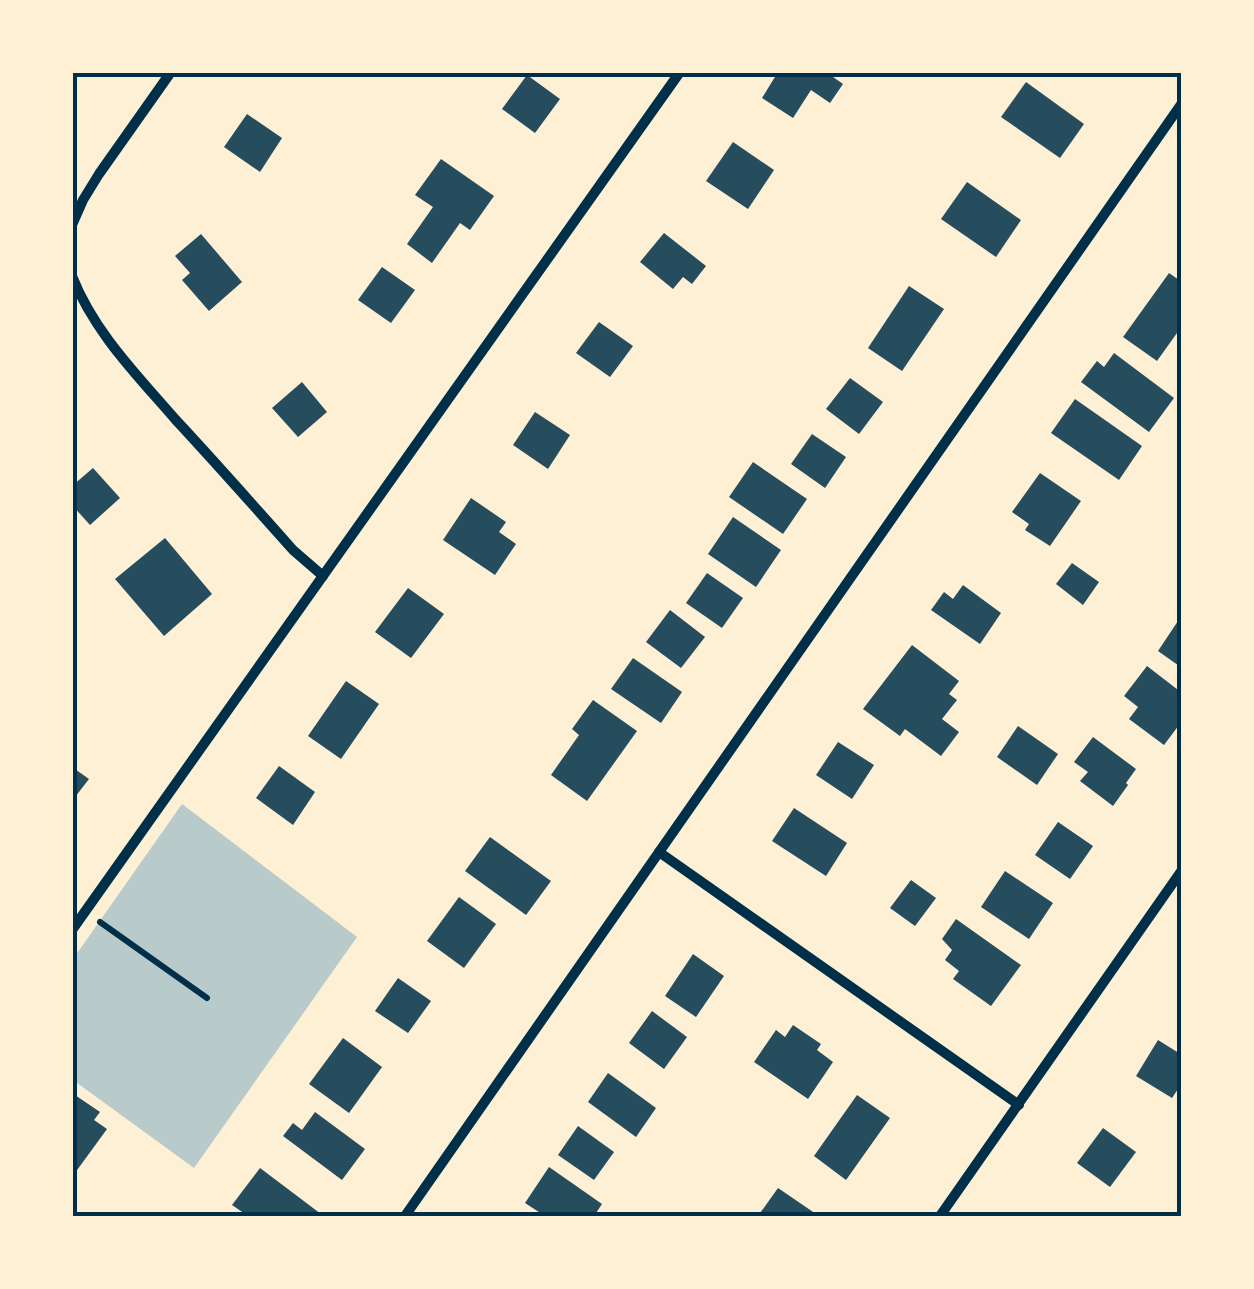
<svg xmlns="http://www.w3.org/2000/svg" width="1254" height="1289" viewBox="0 0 1254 1289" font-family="'Roboto Condensed',sans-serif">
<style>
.green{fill:#b9caca}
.building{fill:#264d5e}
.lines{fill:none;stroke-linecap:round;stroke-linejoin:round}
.path{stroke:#003049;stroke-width:6}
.minor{stroke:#003049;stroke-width:10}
.neatline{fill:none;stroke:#003049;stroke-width:4}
</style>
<rect width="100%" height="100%" fill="#fdf0d5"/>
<polygon class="green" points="182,804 357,937 194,1168 73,1080 73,959"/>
<g class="building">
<polygon points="778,72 826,72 843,84 830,103 811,90 793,118 762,98"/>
<polygon points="527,75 560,99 535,133 502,109"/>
<polygon points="1026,82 1084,124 1060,158 1001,117"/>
<polygon points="247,114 282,138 260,172 224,147"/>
<polygon points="733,142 774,170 748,209 706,181"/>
<polygon points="441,159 494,196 470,230 460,223 432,263 407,244 433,207 415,195"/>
<polygon points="967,182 1021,220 996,257 941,219"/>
<polygon points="664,233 706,266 692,284 683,277 673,289 640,262"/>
<polygon points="201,234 242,282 209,311 182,280 190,273 175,256"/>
<polygon points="382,267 415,290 391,323 358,300"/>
<polygon points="1169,273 1182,282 1182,326 1157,361 1123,337"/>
<polygon points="909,286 944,309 902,371 868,348"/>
<polygon points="599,322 633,346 610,377 576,353"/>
<polygon points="1114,353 1174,398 1149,432 1081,382 1097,361 1104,367"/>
<polygon points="850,378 883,402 859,434 826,409"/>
<polygon points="302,382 327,412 298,437 272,408"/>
<polygon points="1075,399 1142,446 1119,480 1051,433"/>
<polygon points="535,412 570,435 548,469 513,445"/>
<polygon points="812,434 846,457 825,488 791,464"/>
<polygon points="753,462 807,499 783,534 729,497"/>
<polygon points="93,468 120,498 90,525 72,505 72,486"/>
<polygon points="1040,473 1081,501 1050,546 1025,530 1029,524 1012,512"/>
<polygon points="471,498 506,522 499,532 516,544 495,575 443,540"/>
<polygon points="733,517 781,550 756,587 708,554"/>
<polygon points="165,538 212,594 164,636 115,579"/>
<polygon points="1072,563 1099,582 1083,605 1056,584"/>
<polygon points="707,573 743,598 722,628 686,603"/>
<polygon points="963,585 1001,613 980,644 931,610 944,592 953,599"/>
<polygon points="408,588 444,614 411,658 375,632"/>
<polygon points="670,610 705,637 681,668 646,642"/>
<polygon points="1178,621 1182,623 1182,668 1158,651"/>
<polygon points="912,645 959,681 949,694 957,700 942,719 959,732 941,756 905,729 900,736 863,709"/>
<polygon points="633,658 682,692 661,723 611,689"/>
<polygon points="1147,666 1182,693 1182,721 1164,745 1129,719 1138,707 1124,696"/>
<polygon points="346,681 379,704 341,759 308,736"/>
<polygon points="593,700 637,731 587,801 551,775 579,735 572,729"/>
<polygon points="1018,726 1058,754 1037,785 997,757"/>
<polygon points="1093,737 1136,769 1126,783 1128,785 1113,806 1080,781 1088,772 1074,762"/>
<polygon points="838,742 874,765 852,799 816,775"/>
<polygon points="279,766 315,792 293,825 256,798"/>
<polygon points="72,767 89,779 72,801"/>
<polygon points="794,808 847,843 826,876 772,841"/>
<polygon points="1058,822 1093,846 1070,879 1035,855"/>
<polygon points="490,837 551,881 526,915 465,871"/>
<polygon points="1005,871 1053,903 1029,939 981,907"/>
<polygon points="911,880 936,898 915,926 890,908"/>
<polygon points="459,897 496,924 464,968 427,941"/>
<polygon points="956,919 1021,965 991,1006 953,979 959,971 945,960 952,950 942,939"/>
<polygon points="693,954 724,976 696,1017 665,996"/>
<polygon points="398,978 431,1001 408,1033 375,1011"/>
<polygon points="652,1011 687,1037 664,1069 629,1043"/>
<polygon points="793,1025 821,1044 817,1050 833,1062 808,1099 754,1062 776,1030 785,1037"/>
<polygon points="343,1038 382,1067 349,1113 309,1084"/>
<polygon points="1158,1040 1182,1055 1182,1083 1172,1098 1136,1076"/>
<polygon points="608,1073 656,1108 636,1137 588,1102"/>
<polygon points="72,1093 100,1112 94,1120 107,1129 72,1177"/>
<polygon points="857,1095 890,1118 846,1180 814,1156"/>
<polygon points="315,1112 365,1149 342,1180 283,1136 293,1123 302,1130"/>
<polygon points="578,1126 614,1152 594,1180 558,1155"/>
<polygon points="1103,1128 1136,1152 1110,1187 1077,1163"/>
<polygon points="549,1167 602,1204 594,1216 545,1216 525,1203"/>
<polygon points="260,1168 321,1214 319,1216 248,1216 232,1205"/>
<polygon points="778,1188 819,1216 758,1216"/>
</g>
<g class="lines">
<polyline class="path" points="100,922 207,998"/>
<g class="minor">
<polyline points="72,225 83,200 99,174 171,72"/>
<path d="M 72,276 C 94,332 137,375 175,419 C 215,462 254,506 293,550 L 323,576"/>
<polyline points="659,852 1019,1105"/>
<polyline points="72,930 680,72"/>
<polyline points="405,1216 1182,103"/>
<polyline points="940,1216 1182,870"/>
</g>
</g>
<rect width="1254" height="1289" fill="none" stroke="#fdf0d5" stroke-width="150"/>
<rect x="75" y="75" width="1104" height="1139" class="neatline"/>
</svg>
